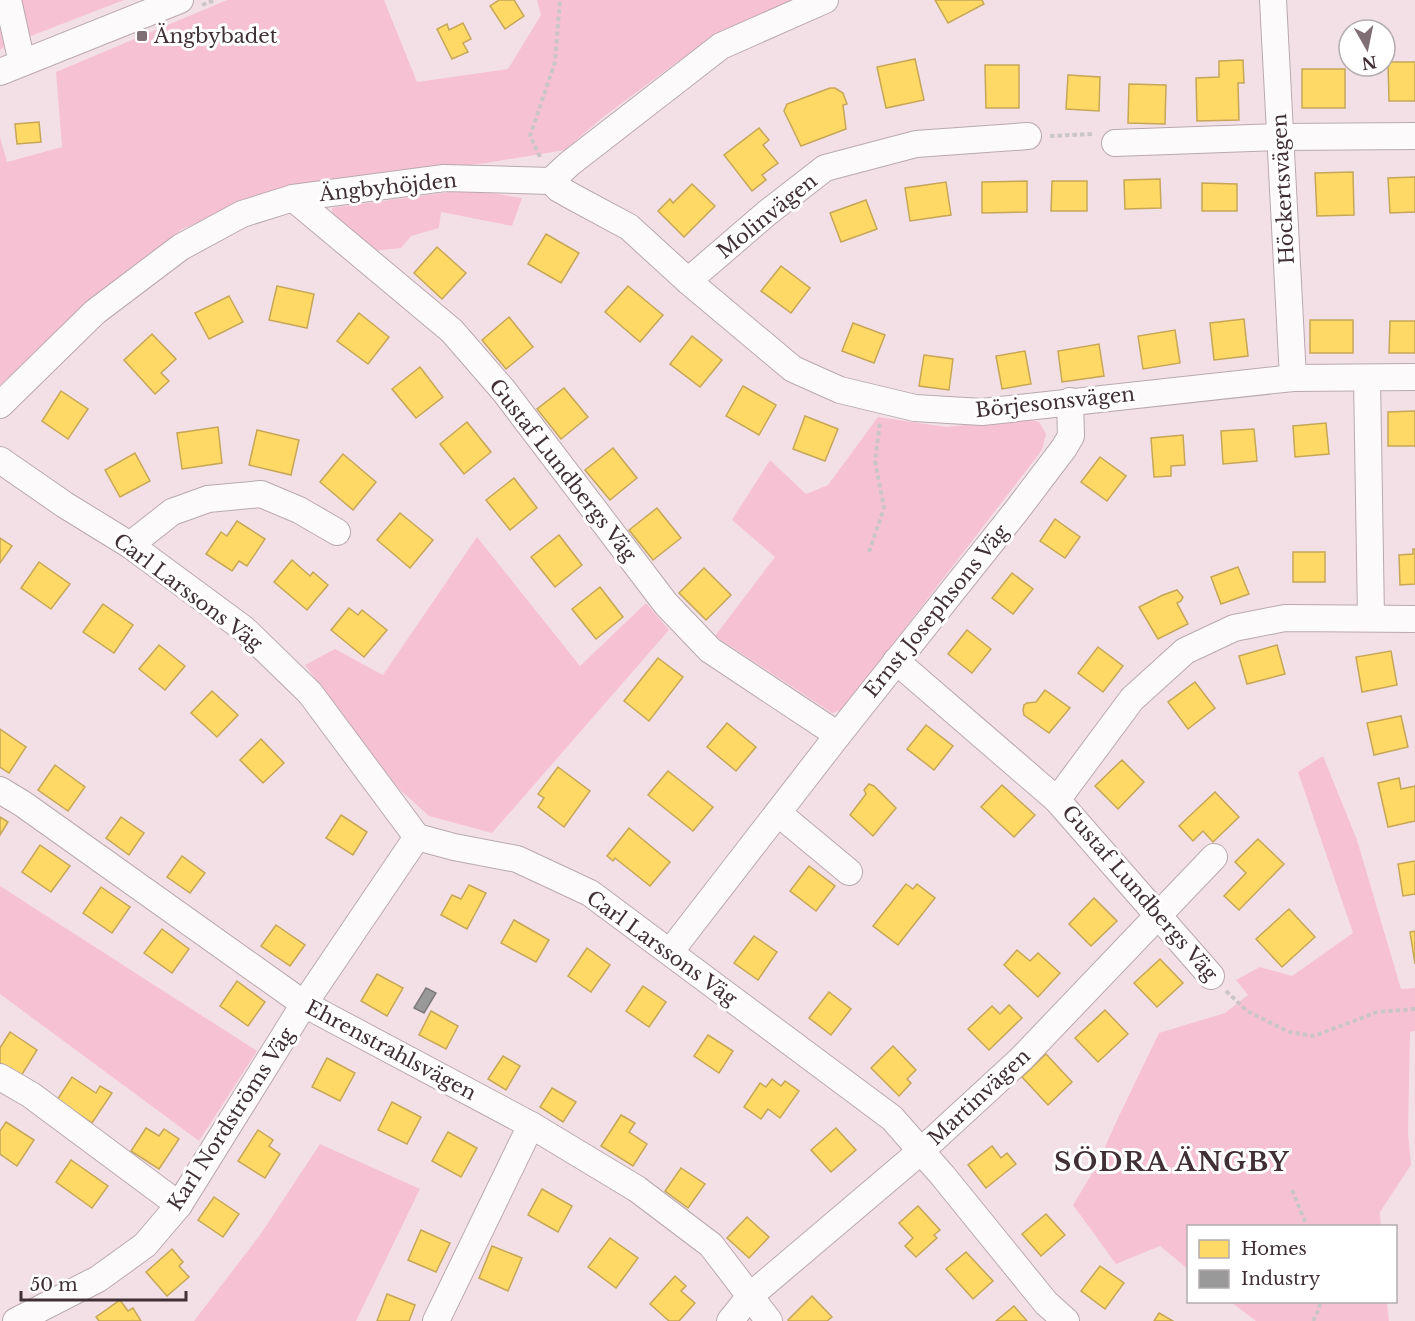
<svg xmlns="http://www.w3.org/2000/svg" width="1415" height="1321" viewBox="0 0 1415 1321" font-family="'Libre Baskerville',serif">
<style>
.green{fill:#f7c1d4}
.homes{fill:#ffd966;stroke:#c6a657;stroke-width:1.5}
.industry{fill:#999;stroke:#7e7a7b;stroke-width:1.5}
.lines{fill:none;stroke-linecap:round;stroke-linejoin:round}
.minor-casing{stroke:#b9a9ae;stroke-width:28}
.path{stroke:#ccc5c7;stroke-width:4;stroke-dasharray:4.5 3;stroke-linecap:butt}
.minor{stroke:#fdfafb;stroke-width:26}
.poi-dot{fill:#7f6e73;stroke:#fff;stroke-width:2}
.labels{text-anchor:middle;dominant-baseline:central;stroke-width:6;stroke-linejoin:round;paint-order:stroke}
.poi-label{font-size:20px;fill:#403035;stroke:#fff;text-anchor:start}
.street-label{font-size:20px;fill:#403035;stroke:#fff}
.district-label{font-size:26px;font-weight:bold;letter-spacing:1.5px;fill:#403035;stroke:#fff}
</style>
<rect width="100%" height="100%" fill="#f3e0e6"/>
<g class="green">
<polygon points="0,0 124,0 31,36 24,30 0,50"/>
<polygon points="227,0 384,0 417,82 508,69 541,15 537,0 797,0 677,62 602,118 565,150 486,163 288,187 182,229 0,385 0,137 7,162 62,147 56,72"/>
<polygon points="450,192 486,192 522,198 512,226 441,212 439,228 411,236 401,248 373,251 332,217 332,208 337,207"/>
<polygon points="878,417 946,427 1025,419 1039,422 1046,434 1042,450 842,710 832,713 715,636 775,557 732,520 770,460 806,494 828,485"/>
<polygon points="477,537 580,666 646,603 669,630 492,833 429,816 399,789 305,665 335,649 383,675"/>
<polygon points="1323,756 1357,840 1401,989 1415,988 1415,1031 1410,1032 1408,1132 1411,1165 1380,1212 1381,1226 1188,1226 1188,1269 1160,1246 1116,1264 1073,1205 1096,1167 1117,1120 1159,1033 1225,1013 1248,995 1236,980 1260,967 1292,976 1353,933 1298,772"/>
<polygon points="0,886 257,1051 199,1141 0,994"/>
<polygon points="320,1144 420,1189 356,1321 194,1321 260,1235"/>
<polygon points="1231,1302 1387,1302 1389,1321 1256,1321"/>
</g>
<g class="homes">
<polygon points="499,0 514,0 524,16 505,29 490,6"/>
<polygon points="935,0 982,0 984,4 948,23"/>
<polygon points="463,23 471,39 463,43 468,52 452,59 437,29 447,24 449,30"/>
<polygon points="915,59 924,100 886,108 877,67"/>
<polygon points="1243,60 1244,83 1238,83 1239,120 1197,121 1196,78 1219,77 1219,61"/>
<polygon points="1388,62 1415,62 1415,101 1389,101"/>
<polygon points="985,65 1019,65 1019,108 986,108"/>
<rect x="1302" y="69" width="43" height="39"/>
<polygon points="1068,75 1100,77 1099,111 1066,109"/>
<polygon points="1129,84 1166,85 1165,124 1128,123"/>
<polygon points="830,88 835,88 843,93 847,104 843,105 846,129 801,146 784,111 787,104"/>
<polygon points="39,122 41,142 17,144 15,124"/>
<polygon points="759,128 769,140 763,145 778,163 762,175 766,180 752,191 724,155"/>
<polygon points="1353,172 1354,215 1317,216 1315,173"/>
<polygon points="1415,177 1415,212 1390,213 1388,178"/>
<polygon points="1160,179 1161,208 1125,209 1124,180"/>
<polygon points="1027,181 1027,212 982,213 982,182"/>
<polygon points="1052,181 1087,181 1087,211 1051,211"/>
<polygon points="946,182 951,215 910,221 905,188"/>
<polygon points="1202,183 1237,184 1237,211 1202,211"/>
<polygon points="692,184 715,206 684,237 658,211 670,199 673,203"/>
<polygon points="866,200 877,229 841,242 830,213"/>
<polygon points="546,234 579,253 561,283 528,264"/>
<polygon points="437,247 466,273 442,299 414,273"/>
<polygon points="781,266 810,288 791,313 761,291"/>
<polygon points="277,286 314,294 307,328 269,320"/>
<polygon points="628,286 663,315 640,342 605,312"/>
<polygon points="229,296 243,322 209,339 195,313"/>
<polygon points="359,313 389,337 368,364 337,341"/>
<polygon points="509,317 533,347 506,369 482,340"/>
<polygon points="1244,319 1248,356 1214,360 1210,323"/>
<rect x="1310" y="320" width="43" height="33"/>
<polygon points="1390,321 1415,321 1415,353 1389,353"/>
<polygon points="853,323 885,335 874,363 842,351"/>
<polygon points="1175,330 1180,363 1143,369 1138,336"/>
<polygon points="152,334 176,359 161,373 169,381 155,394 124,360"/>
<polygon points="692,336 722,360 700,387 670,364"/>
<polygon points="1099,344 1104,376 1062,382 1058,351"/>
<polygon points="1025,351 1031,384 1002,389 996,356"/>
<polygon points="924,355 953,359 949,390 919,386"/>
<polygon points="420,367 443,397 416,418 392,389"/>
<polygon points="743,386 776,405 759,435 726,416"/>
<polygon points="564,388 588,417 561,439 537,409"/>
<polygon points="61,391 88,409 68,439 42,421"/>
<polygon points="1415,411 1415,446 1388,446 1388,412"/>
<polygon points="805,416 838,429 825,461 793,449"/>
<polygon points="467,422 491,452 464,474 440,444"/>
<polygon points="1326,423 1329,454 1295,457 1293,426"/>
<polygon points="218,427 222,463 182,469 177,433"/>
<polygon points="1254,429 1257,461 1223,464 1221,431"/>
<polygon points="257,430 299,440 291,475 249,465"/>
<polygon points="1183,435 1185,465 1171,466 1171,476 1154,477 1151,438"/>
<polygon points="613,448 637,478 610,500 585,470"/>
<polygon points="135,453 150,481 120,497 105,470"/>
<polygon points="343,454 376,482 353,510 320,482"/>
<polygon points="1100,457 1126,476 1107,501 1081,482"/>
<polygon points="514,478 537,508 510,530 486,500"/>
<polygon points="657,508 681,538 653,560 629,530"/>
<polygon points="400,513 433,540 410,568 377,540"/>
<polygon points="1055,519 1080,537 1065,558 1040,541"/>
<polygon points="237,521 265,539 247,566 239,561 232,571 206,554 221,532 227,536"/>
<polygon points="559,535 582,565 555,587 531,557"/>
<polygon points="0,538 12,546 0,563"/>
<polygon points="1413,549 1415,549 1415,584 1400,585 1399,555 1413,554"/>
<rect x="1293" y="552" width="32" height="30"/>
<polygon points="292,560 310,576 313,572 328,585 307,610 274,582"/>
<polygon points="39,562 70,584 51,609 21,588"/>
<polygon points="1238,567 1249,594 1221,604 1211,577"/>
<polygon points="704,568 731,595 706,620 679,593"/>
<polygon points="1012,573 1033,589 1013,614 992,598"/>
<polygon points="600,587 623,617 596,639 572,609"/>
<polygon points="1177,590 1183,597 1181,601 1177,603 1188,624 1158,639 1139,607 1163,595"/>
<polygon points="103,604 133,625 114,653 83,632"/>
<polygon points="349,608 358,615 362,610 387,630 364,657 331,630"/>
<polygon points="967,630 991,649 972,673 948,654"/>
<polygon points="159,645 185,666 165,690 139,669"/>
<polygon points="1277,645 1285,674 1247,684 1239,656"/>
<polygon points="1098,647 1123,666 1103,692 1078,673"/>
<polygon points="1391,651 1397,685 1362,692 1356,657"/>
<polygon points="658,658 683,677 649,721 624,701"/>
<polygon points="1195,682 1215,708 1188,729 1168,702"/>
<polygon points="1045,690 1070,708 1049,733 1024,715 1023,710 1024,705 1027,703 1036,702"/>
<polygon points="212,691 238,715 217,737 191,713"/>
<polygon points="1401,716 1408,747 1374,755 1367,723"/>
<polygon points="727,723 756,747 736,771 707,747"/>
<polygon points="926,725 953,746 934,770 907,749"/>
<polygon points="0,729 26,747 9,773 0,767"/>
<polygon points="261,739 284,763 263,783 240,760"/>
<polygon points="1122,760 1144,782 1118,809 1095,786"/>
<polygon points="55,765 85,787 68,811 38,790"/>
<polygon points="558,767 590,791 564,827 538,807 544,798 538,794"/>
<polygon points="668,771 713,807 693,831 648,795"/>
<polygon points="1399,778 1401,789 1415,786 1415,821 1388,827 1378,783"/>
<polygon points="869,784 874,786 896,808 873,836 850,815 866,794 864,790"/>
<polygon points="1002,785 1035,815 1014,837 981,807"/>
<polygon points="1215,792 1239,817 1213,842 1203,831 1193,841 1179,826"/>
<polygon points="341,815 367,832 353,855 326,838"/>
<polygon points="0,817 8,822 0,835"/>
<polygon points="121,817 144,833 129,855 106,838"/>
<polygon points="629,828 670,862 650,886 615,858 613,861 607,856"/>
<polygon points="1258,839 1284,864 1239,910 1224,896 1246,873 1235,862"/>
<polygon points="40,845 70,866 51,892 22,872"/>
<polygon points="182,856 205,873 190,893 167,877"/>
<polygon points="1415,861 1415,894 1403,896 1398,864"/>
<polygon points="809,866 835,886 816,911 790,891"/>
<polygon points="906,884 913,889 917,884 935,898 898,945 873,926"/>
<polygon points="469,885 486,893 467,929 441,915 452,895 461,899"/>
<polygon points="101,887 130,907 112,933 83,913"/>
<polygon points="1094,898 1117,921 1091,946 1069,924"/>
<polygon points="1289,909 1315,937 1282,967 1256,939"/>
<polygon points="514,920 549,940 536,962 501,943"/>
<polygon points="276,925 305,945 290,966 261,946"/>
<polygon points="162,929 189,949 172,973 144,953"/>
<polygon points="1415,931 1415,964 1410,932"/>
<polygon points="754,936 777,952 758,980 734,963"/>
<polygon points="587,948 610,965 591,992 568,976"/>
<polygon points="1017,950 1030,961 1038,953 1060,973 1038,997 1004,965"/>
<polygon points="1160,959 1183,983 1157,1007 1134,983"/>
<polygon points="377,974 403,988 387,1016 361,1001"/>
<polygon points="237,981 265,1002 248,1026 220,1006"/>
<polygon points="643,986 666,1002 649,1027 626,1011"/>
<polygon points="829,992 851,1009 831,1035 809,1018"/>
<polygon points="1009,1005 1022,1018 989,1050 968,1029 992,1006 1000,1014"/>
<polygon points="1105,1010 1128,1034 1098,1062 1075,1038"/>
<polygon points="431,1011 458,1026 446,1049 419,1035"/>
<polygon points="10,1032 37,1050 21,1076 0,1063 0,1048"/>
<polygon points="708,1035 733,1051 719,1073 694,1056"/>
<polygon points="893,1046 916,1070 907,1079 911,1083 899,1096 871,1068"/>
<polygon points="1046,1054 1072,1082 1048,1105 1022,1077"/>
<polygon points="503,1056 520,1066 506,1090 488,1079"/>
<polygon points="327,1058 355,1073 340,1101 312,1087"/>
<polygon points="72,1077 96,1093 100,1086 112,1093 92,1123 57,1100"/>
<polygon points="772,1079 781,1086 785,1081 799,1091 780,1118 768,1109 761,1119 744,1107 760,1083 766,1087"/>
<polygon points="552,1088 576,1102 563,1122 540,1107"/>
<polygon points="392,1102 421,1117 407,1144 378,1130"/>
<polygon points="621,1115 635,1123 629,1132 647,1144 633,1166 601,1146"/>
<polygon points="6,1122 34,1140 17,1166 0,1154 0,1131"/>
<polygon points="146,1128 159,1136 164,1129 179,1139 159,1169 131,1151"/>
<polygon points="836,1128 856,1150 831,1172 811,1150"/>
<polygon points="258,1130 273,1140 269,1146 280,1154 265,1178 238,1161"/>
<polygon points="448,1132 477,1148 461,1177 432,1161"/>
<polygon points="992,1146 1001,1158 1007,1153 1016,1164 986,1188 968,1165"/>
<polygon points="71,1160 108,1186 92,1208 56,1182"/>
<polygon points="681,1168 705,1184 688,1208 665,1191"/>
<polygon points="542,1189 572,1206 558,1232 528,1215"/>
<polygon points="214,1197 239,1214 223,1237 198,1220"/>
<polygon points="918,1206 940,1230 934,1235 937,1238 916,1257 905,1246 913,1238 899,1223"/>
<polygon points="1046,1214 1065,1235 1041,1256 1022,1234"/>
<polygon points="747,1217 769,1237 749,1258 727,1238"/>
<polygon points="421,1230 450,1243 436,1272 408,1260"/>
<polygon points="610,1238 638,1258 616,1288 588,1267"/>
<polygon points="492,1246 522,1258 508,1291 479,1278"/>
<polygon points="172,1249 183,1262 179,1266 189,1277 167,1296 146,1272"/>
<polygon points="966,1252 993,1281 973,1299 946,1269"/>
<polygon points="1100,1266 1124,1283 1105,1309 1081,1291"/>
<polygon points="675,1276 686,1286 681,1291 695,1303 679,1321 669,1321 650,1304"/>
<polygon points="387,1294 415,1305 409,1321 377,1321"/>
<polygon points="812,1296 832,1317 827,1321 789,1321 788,1320"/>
<polygon points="120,1300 128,1311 133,1308 141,1321 99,1321 96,1317"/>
<polygon points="1014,1306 1027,1321 996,1321"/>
<polygon points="1159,1313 1173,1321 1154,1321"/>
</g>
<polygon class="industry" points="426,988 436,993 424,1013 414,1008"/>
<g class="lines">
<defs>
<g id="minor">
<polyline points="8,0 22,63"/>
<polyline points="1273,0 1293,378"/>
<polyline points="0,72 180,0"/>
<polyline points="1115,143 1281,137 1415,136"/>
<polyline points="551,181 559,189 575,198 629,227 688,281 793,369 840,390 915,408 982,412 1293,378 1415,377"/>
<polyline points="293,198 452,331 504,391 666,604 710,650 838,735"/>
<polyline points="688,281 767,213 825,168 916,144 1028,136"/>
<polyline points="1367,378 1371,618"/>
<polyline points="0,405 95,312 181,247 242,214 293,198 444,178 551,181 569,164 721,46 825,0"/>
<polyline points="0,460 65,505 130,545 244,629 310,693 417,837 454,847 517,859 590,893 892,1118 943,1176 1046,1303 1066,1321"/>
<polyline points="130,545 172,512 208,499 261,494 299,510 337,532"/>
<polyline points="896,661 1057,800 1211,976"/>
<polyline points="0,790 23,804 304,1004 531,1125 637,1189 711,1245 769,1321"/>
<polyline points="1057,800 1132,699 1185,651 1234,628 1285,618 1415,619"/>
<polyline points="778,813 849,872"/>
<polyline points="670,952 838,735 1017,510 1064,448 1071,436 1070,401"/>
<polyline points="0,1077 31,1095 179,1205"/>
<polyline points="16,1321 98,1279 145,1245 179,1205 304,1004 417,837"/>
<polyline points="436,1321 531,1125"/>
<polyline points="730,1321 750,1296 921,1151 1021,1059 1214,857"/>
</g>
</defs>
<use href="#minor" class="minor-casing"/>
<g class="path">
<polyline points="202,5 215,0"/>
<polyline points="1050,136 1093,134"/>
<polyline points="540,157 530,136 555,62 560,0"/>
<polyline points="869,552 884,508 875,461 880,422"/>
<polyline points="1226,991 1247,1011 1289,1032 1314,1036 1377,1012 1415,1009"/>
<polyline points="1292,1190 1307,1226"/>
<polyline points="1313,1321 1319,1309 1320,1302"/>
</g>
<use href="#minor" class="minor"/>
</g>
<rect class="poi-dot" x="136" y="30" width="12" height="12" rx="3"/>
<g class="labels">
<g class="poi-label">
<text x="154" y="36">Ängbybadet</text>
</g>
<g class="street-label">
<text transform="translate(388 187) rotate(-6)">Ängbyhöjden</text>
<text transform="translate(1283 189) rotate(-93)">Höckertsvägen</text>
<text transform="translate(767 216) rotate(-39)">Molinvägen</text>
<text transform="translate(1055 402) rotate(-6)">Börjesonsvägen</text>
<text transform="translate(563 470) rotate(52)">Gustaf Lundbergs Väg</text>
<text transform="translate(188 592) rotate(37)">Carl Larssons Väg</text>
<text transform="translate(936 611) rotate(-51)">Ernst Josephsons Väg</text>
<text transform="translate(1140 893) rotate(49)">Gustaf Lundbergs Väg</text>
<text transform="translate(662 948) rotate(36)">Carl Larssons Väg</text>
<text transform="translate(391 1050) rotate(28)">Ehrenstrahlsvägen</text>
<text transform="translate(979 1097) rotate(-43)">Martinvägen</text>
<text transform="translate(231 1119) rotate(-57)">Karl Nordströms Väg</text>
</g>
<g class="district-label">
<text x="1172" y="1162">SÖDRA ÄNGBY</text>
</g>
</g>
<rect x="1187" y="1225" width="210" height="78" fill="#ffffff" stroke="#b3acae" stroke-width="1.5"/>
<rect x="1199" y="1240" width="30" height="18" fill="#ffd966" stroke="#b3acae" stroke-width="1.5"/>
<text x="1241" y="1255" font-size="18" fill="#403035">Homes</text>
<rect x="1199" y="1270" width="30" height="18" fill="#999999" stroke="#b3acae" stroke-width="1.5"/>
<text x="1241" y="1285" font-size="18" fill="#403035">Industry</text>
<g transform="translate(1367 48) rotate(171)"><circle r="28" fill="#ffffff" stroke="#b3acae" stroke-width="1.5"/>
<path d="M0-4.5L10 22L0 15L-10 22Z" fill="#7f6e73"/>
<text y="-9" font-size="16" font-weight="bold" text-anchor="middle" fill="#403035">N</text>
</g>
<path d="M21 1291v9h165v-9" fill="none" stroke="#403035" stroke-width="3"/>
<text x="30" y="1291" font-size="18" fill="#403035" stroke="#ffffff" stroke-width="4.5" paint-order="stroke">50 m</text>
</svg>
